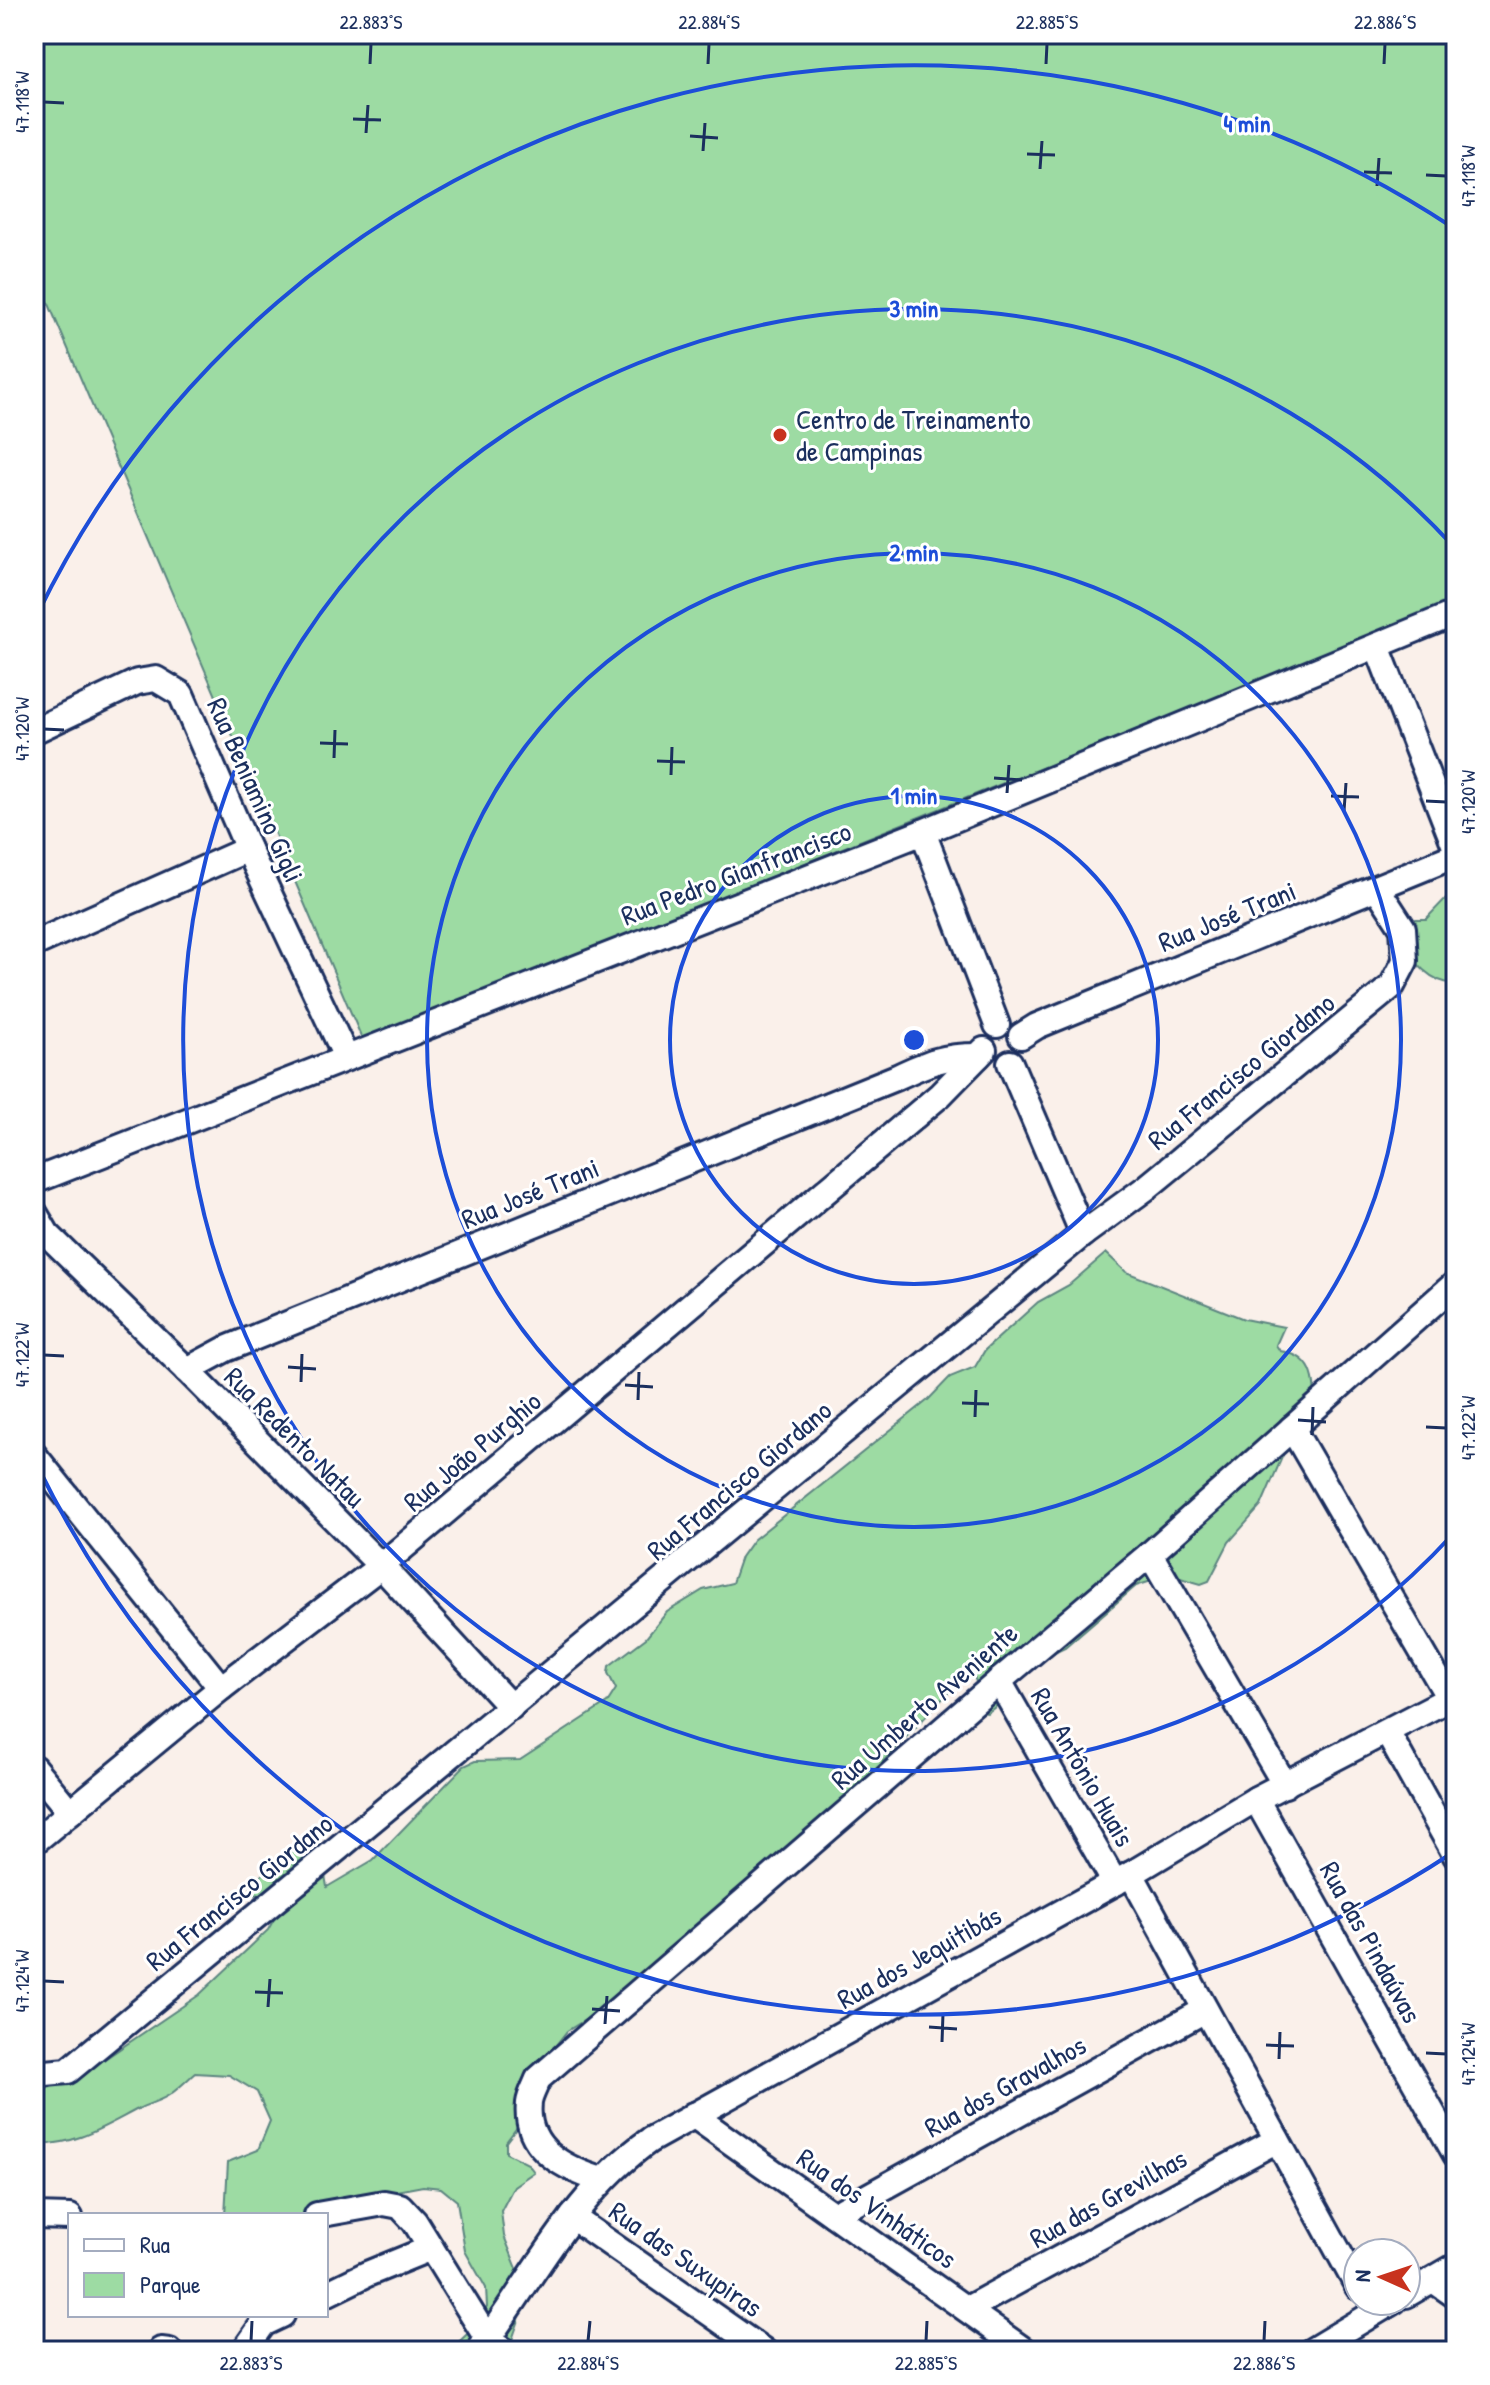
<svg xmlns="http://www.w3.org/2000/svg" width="1490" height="2385" viewBox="0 0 1490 2385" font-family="'Patrick Hand',sans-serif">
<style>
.green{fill:#9ddba3;stroke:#5c8580;stroke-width:2}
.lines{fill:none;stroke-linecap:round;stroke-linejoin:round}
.minor-casing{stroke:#1b2f5e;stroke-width:30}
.minor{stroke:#fff;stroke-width:24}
.ticks{fill:none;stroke:#1b2f5e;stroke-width:3}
.ring{fill:none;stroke:#1d4ed8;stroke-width:4}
.poi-dot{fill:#c8321e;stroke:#fff;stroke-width:3}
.labels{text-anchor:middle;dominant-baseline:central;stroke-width:6;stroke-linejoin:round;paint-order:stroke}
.poi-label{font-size:28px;fill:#1b2f5e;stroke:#fff;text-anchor:start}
.street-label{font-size:28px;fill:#1b2f5e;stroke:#fff}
.centre{fill:#1d4ed8;stroke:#fff;stroke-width:4}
.ring-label{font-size:24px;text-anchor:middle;font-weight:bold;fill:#1d4ed8;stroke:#fff;stroke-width:6;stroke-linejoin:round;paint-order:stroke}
.neatline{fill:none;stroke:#1b2f5e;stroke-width:3}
.ticks-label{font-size:20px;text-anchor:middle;fill:#1b2f5e}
</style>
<rect width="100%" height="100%" fill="#faf0ea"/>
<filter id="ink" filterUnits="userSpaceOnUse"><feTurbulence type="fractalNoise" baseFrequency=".0125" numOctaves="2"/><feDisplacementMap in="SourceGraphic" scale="16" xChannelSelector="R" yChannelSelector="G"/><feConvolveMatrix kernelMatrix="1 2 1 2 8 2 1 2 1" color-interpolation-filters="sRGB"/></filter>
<g filter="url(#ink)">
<g class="green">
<polygon points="34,34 1456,34 1456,601 363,1041 34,269"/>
<path d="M 1456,894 L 1456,984 C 1429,983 1414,961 1400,941 L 1416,919 L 1426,919 L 1446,898 Z"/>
<path d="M 1106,1253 L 1126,1272 L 1244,1319 L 1284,1327 L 1276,1345 L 1280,1351 C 1314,1356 1315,1378 1315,1408 L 1295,1427 L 1261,1506 L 1229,1542 L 1209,1581 L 1201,1584 L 1170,1575 L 1136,1586 L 1065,1647 L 1015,1671 L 1002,1702 L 987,1713 L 974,1711 L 976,1682 L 973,1674 L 966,1674 L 858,1788 L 668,1969 L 567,2031 L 537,2069 L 521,2122 L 506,2142 L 506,2153 L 528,2164 L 534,2172 L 514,2186 L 501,2211 L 504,2236 L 522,2281 L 523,2297 L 519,2320 L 508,2351 L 449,2351 L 479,2323 L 487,2307 L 486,2288 L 465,2251 L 457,2201 L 441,2188 L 423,2186 L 391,2192 L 326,2215 L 225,2215 L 228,2162 L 258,2150 L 270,2121 L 257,2092 L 229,2075 L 195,2073 C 188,2079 180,2087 172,2093 C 162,2101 149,2103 138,2109 C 105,2126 73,2147 34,2144 L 34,2095 L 99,2063 L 199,1995 L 268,1930 L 289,1892 L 252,1895 L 251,1887 C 266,1868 290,1849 313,1842 L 320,1845 L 327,1887 L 373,1860 L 464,1766 L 475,1761 L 520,1760 L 607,1703 L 616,1689 L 608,1673 L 609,1666 L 646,1638 L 667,1612 L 703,1590 L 732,1583 L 741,1557 L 753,1540 L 928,1400 L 950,1377 L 975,1367 L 985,1350 L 1038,1302 L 1069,1285 Z"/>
</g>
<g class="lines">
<defs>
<g id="minor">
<polyline points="1377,646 1456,849"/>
<polyline points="34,731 137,682 156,679 181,694 248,849 346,1057"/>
<polyline points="923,832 997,1025"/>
<polyline points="34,944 248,849"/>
<polyline points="1021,1036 1037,1026 1456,855"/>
<polyline points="1010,1063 1083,1234"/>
<polyline points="34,1181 923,832 1456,613"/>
<polyline points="34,1212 47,1234 187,1370 381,1566 511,1707"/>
<path d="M 187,1370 L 226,1349 L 897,1077 C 929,1062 943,1056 978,1056"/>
<polyline points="1292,1428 1449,1698"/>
<polyline points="34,1455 221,1688"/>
<polyline points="1150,1554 1285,1785"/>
<polyline points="999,1681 1115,1883"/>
<polyline points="1387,1732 1456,1856"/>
<polyline points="34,1768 70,1812"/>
<polyline points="1256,1799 1456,2155"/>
<polyline points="34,1842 221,1688 381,1566 940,1095 984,1050"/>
<polyline points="1131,1874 1358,2287"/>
<polyline points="34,2074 68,2071 1083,1234 1146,1188 1392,986 1405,961 1403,928 1377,888"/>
<polyline points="693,2115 1025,2351"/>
<path d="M 602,2180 C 565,2169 524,2149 529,2103 C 530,2095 535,2087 538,2079 L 999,1681 L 1150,1554 L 1456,1283"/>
<polyline points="317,2215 384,2203 400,2206 415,2222 488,2340 504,2351"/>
<polyline points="834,2215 1205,2010"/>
<polyline points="34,2216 70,2217"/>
<polyline points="572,2217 764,2351"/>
<polyline points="1433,2280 1456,2296"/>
<polyline points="326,2294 367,2274 431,2248"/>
<polyline points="1406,2295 1456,2266"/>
<polyline points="967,2309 1277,2140"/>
<polyline points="161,2350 169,2351"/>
<polyline points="244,2351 263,2324 282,2315"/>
<path d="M 479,2351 C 533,2279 574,2193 650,2140 L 1131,1874 L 1256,1799 L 1456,1695"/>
<polyline points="1311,2351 1394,2301"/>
</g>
</defs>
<use href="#minor" class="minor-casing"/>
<use href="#minor" class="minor"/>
</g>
</g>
<path class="ticks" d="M 370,64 L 371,44M 708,64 L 709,44M 1046,64 L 1047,44M 1384,64 L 1385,44M 44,102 L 64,103M 353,119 L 381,120M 366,133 L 368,105M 690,136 L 718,138M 703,151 L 705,123M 1027,154 L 1055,155M 1040,169 L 1042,141M 1364,172 L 1392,173M 1426,175 L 1446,176M 1377,186 L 1379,158M 44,729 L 64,730M 320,743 L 348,744M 334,758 L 335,730M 657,761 L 685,762M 671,775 L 672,747M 994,778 L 1022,780M 1007,793 L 1009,765M 1331,796 L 1359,797M 1426,801 L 1446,802M 1344,811 L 1346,783M 44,1355 L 64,1356M 288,1367 L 316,1369M 301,1382 L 302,1354M 625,1385 L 653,1387M 638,1400 L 639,1372M 962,1403 L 989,1404M 975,1417 L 976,1390M 1298,1420 L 1326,1422M 1426,1427 L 1446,1428M 1312,1435 L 1313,1407M 44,1981 L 64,1982M 255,1992 L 283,1993M 268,2007 L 270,1979M 592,2009 L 620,2011M 605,2024 L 607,1996M 929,2027 L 957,2029M 942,2042 L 943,2014M 1266,2045 L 1294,2046M 1426,2053 L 1446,2054M 1279,2059 L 1280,2032M 251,2341 L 252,2321M 588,2341 L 590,2321M 926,2341 L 927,2321M 1264,2341 L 1265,2321"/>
<g class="ring">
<circle cx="914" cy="1040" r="244"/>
<circle cx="914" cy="1040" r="487"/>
<path d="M1453 1534A731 731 0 1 1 1453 546"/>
<path d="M1452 1853A975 975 0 0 1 38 1467M38 613A975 975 0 0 1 1452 227"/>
</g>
<circle class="poi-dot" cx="780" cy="435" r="8"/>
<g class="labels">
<g class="poi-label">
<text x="796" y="419">Centro de Treinamento<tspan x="796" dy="32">de Campinas</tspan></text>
</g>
<g class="street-label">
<text transform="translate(256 790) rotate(66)">Rua Beniamino Gigli</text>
<text transform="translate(736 873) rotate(-21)">Rua Pedro Gianfrancisco</text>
<text transform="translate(1227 916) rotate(-22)">Rua José Trani</text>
<text transform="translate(1241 1071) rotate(-39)">Rua Francisco Giordano</text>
<text transform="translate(530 1193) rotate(-22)">Rua José Trani</text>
<text transform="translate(295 1437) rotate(45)">Rua Redento Natau</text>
<text transform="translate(472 1451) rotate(-40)">Rua João Purghio</text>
<text transform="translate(739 1480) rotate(-40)">Rua Francisco Giordano</text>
<text transform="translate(924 1706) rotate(-41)">Rua Umberto Aveniente</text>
<text transform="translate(1083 1767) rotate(60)">Rua Antônio Huais</text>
<text transform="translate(239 1892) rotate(-39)">Rua Francisco Giordano</text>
<text transform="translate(1371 1942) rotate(61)">Rua das Pindaúvas</text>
<text transform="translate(919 1957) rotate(-29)">Rua dos Jequitibás</text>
<text transform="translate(1005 2086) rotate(-29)">Rua dos Gravalhos</text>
<text transform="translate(1108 2198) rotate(-29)">Rua das Grevilhas</text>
<text transform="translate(877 2208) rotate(35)">Rua dos Vinháticos</text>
<text transform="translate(686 2259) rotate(35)">Rua das Suxupiras</text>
</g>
</g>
<circle cx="914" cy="1040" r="12" class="centre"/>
<g class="ring-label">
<text x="1247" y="132">4 min</text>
<text x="914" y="317">3 min</text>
<text x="914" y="561">2 min</text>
<text x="914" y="804">1 min</text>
</g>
<rect width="1490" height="2385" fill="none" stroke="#fff" stroke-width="88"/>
<rect x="68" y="2213" width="260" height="104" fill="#ffffff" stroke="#a4acbf" stroke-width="2"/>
<rect x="84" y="2239" width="40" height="12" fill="#ffffff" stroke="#a4acbf" stroke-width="2"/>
<text x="140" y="2253" font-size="24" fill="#1b2f5e">Rua</text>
<rect x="84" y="2273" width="40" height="24" fill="#9ddba3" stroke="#a4acbf" stroke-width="2"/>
<text x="140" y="2293" font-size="24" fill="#1b2f5e">Parque</text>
<g transform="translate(1382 2277) rotate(273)"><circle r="38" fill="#ffffff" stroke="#a4acbf" stroke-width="2"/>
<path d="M0-6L14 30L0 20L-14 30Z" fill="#c8321e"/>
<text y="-12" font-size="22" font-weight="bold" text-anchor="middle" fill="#1b2f5e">N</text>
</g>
<rect x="44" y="44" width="1402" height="2297" class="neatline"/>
<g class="ticks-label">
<text x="371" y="29">22.883°S</text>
<text x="709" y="29">22.884°S</text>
<text x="1047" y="29">22.885°S</text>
<text x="1385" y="29">22.886°S</text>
<text transform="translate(22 102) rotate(-90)" y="7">47.118°W</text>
<text transform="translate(1468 176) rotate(-90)" y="7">47.118°W</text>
<text transform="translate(22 729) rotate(-90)" y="7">47.120°W</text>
<text transform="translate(1468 802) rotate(-90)" y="7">47.120°W</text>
<text transform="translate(22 1355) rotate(-90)" y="7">47.122°W</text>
<text transform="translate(1468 1428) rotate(-90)" y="7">47.122°W</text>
<text transform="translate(22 1981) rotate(-90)" y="7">47.124°W</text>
<text transform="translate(1468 2054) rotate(-90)" y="7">47.124°W</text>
<text x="251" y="2370">22.883°S</text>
<text x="588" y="2370">22.884°S</text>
<text x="926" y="2370">22.885°S</text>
<text x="1264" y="2370">22.886°S</text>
</g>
</svg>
